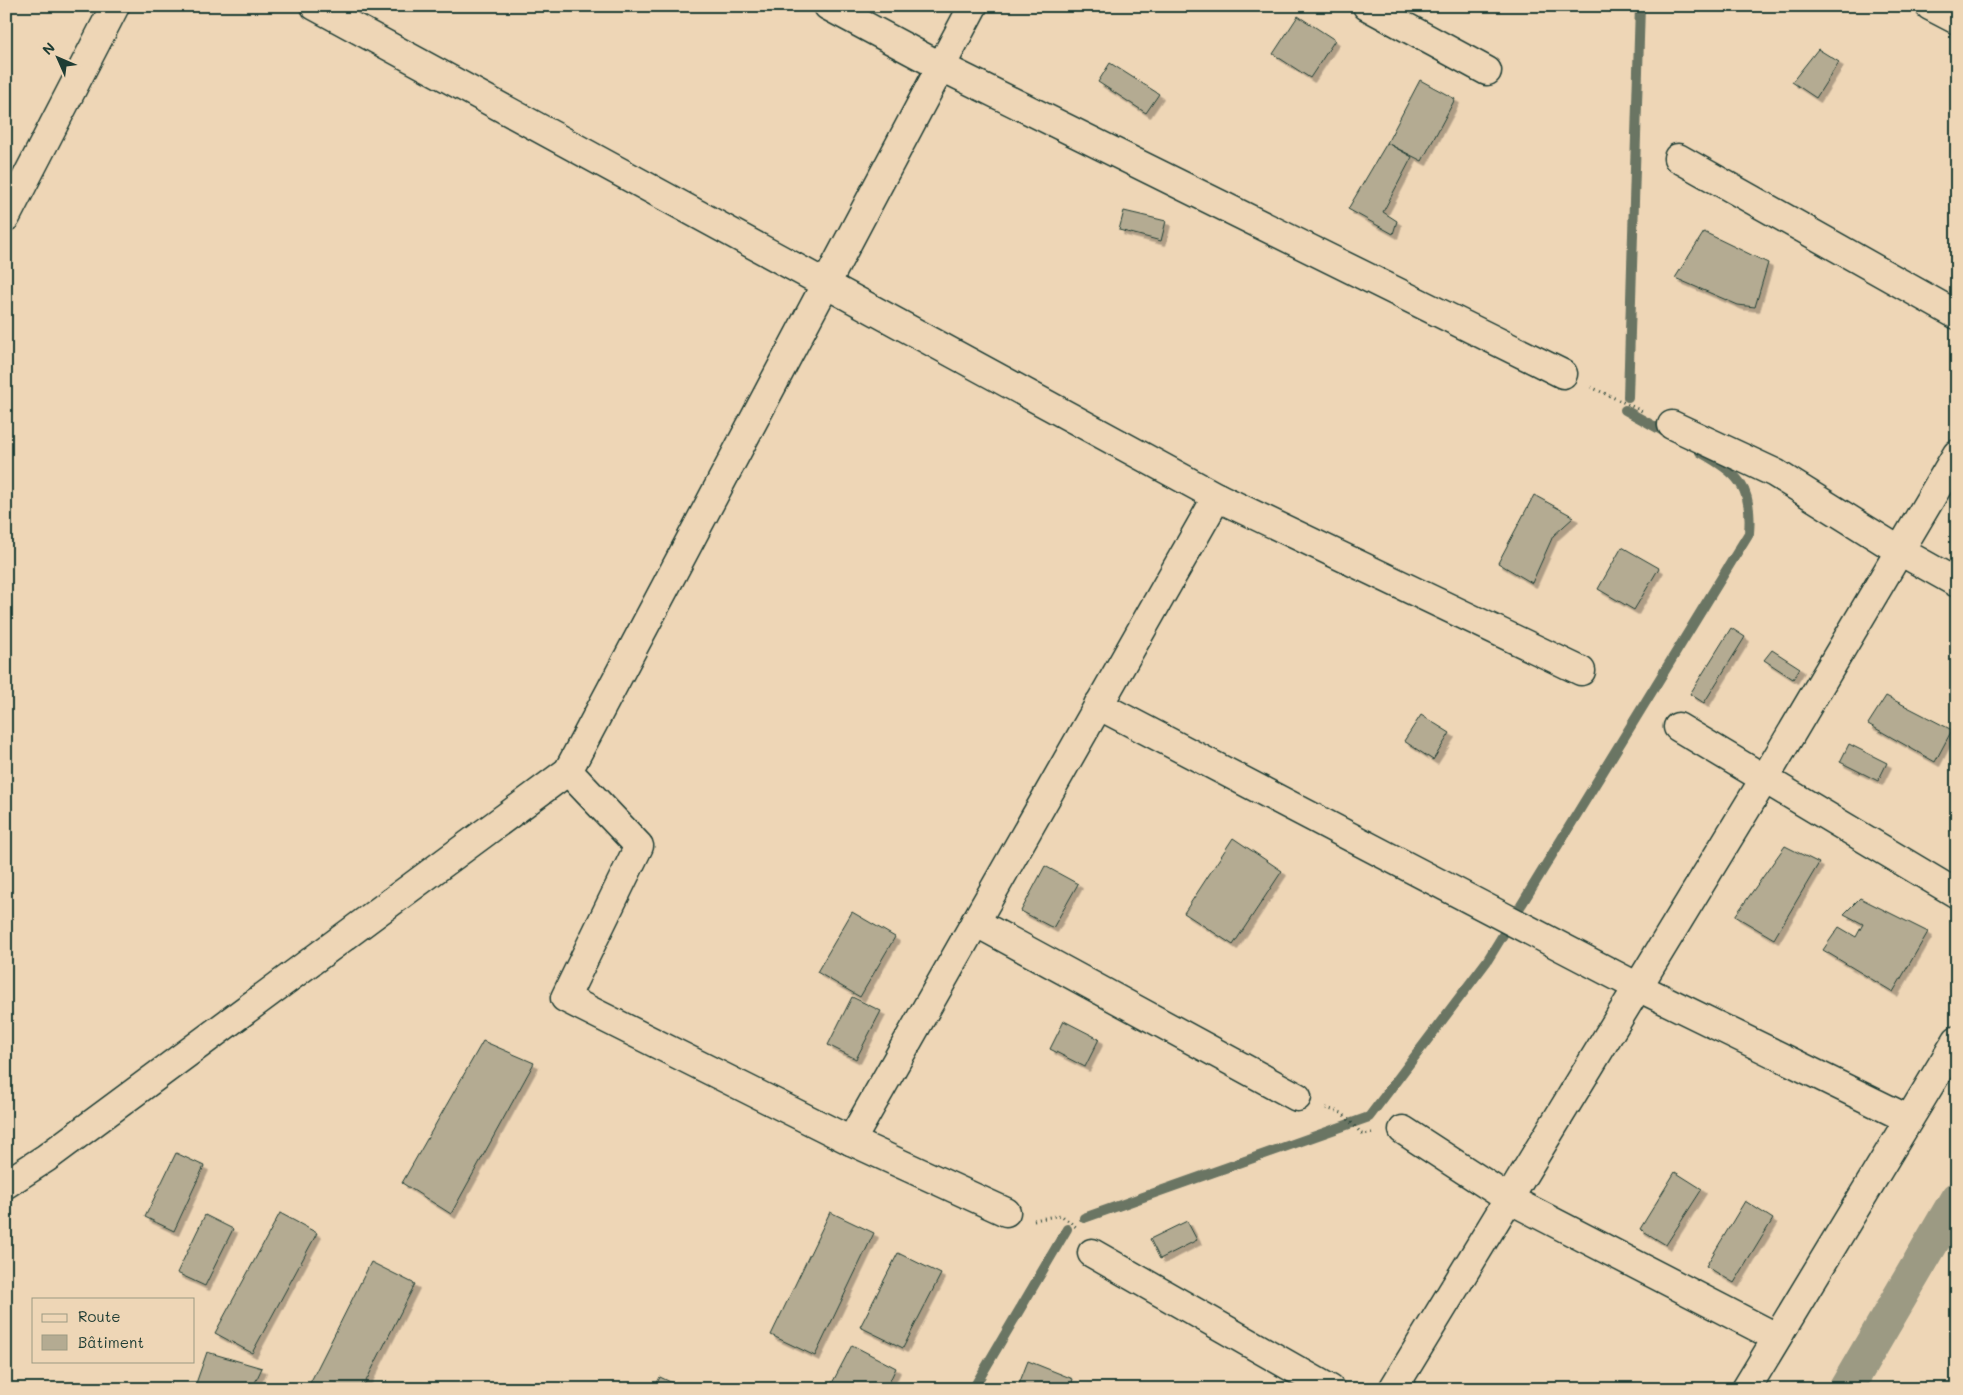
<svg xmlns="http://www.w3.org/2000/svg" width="1963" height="1395" viewBox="0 0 1963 1395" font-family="Mali,sans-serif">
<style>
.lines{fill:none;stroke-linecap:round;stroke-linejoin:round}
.stream{stroke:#6a7563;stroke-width:10}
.canal{stroke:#9c9a83;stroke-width:35}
.building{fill:#b4ab92;stroke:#1f3d34;filter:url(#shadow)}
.minor-casing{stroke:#1f3d34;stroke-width:31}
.path{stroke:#1f3d34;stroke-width:3;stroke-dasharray:1 4;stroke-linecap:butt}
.minor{stroke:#eed6b6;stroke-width:28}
</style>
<defs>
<filter id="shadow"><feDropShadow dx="4.5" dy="4.5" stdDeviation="0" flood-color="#0004"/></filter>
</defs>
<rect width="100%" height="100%" fill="#eed6b6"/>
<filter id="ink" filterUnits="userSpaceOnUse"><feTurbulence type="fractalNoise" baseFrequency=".02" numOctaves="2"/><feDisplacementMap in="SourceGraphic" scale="10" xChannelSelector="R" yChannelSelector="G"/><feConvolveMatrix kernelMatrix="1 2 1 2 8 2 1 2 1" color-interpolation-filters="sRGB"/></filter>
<g filter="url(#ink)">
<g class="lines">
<g class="stream">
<polyline points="1628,397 1640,6"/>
<polyline points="1625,410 1670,435"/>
<path d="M 1084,1218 L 1369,1117 L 1487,961 L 1749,533 C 1753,486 1738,474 1700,452"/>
<polyline points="973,1389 1067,1229"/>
</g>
<polyline class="canal" points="1846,1389 1957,1199"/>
</g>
<g class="building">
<polygon points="1298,16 1335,40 1310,78 1273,54"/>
<polygon points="1818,49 1839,62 1816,98 1792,82"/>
<polygon points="1110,63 1159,94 1146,113 1098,82"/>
<polygon points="1420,80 1455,99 1422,161 1387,143"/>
<polygon points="1387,143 1412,157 1383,212 1397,221 1393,234 1348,209"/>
<polygon points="1124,211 1166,221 1161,241 1119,230"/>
<polygon points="1704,232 1768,263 1755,307 1738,305 1675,278"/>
<polygon points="1534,495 1574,517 1553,536 1532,583 1498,563"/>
<polygon points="1622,547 1659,568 1634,610 1598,589"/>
<polygon points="1731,628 1745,637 1704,703 1690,694"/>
<polygon points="1772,650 1800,668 1793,679 1764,660"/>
<polygon points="1886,696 1952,730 1935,762 1868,724"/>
<polygon points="1421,715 1450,733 1433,760 1404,741"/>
<polygon points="1849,744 1887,763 1878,781 1840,762"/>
<polygon points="1233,838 1282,871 1233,945 1184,913"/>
<polygon points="1785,846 1819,863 1774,939 1735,916"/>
<polygon points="1045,866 1078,884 1053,928 1021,911"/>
<polygon points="1860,898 1928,932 1893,992 1823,950 1839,927 1856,937 1863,924 1844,914"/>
<polygon points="852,912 895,937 860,997 817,972"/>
<polygon points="852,997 881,1011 856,1059 828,1045"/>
<polygon points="1064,1021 1099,1039 1085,1067 1050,1049"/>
<polygon points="483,1041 534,1063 451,1214 402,1183"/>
<polygon points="176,1153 204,1166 174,1231 145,1217"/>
<polygon points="1675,1172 1702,1189 1666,1245 1640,1229"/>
<polygon points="1745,1201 1773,1219 1734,1283 1706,1266"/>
<polygon points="830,1212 874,1233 815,1356 771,1335"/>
<polygon points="280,1213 317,1233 252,1353 215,1333"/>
<polygon points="205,1215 233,1229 205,1286 177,1273"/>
<polygon points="1187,1221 1197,1240 1160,1259 1150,1239"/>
<polygon points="898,1253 941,1274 903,1348 860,1327"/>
<polygon points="371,1262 415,1284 362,1389 323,1389 310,1383"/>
<polygon points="852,1345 896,1368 886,1389 829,1389"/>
<polygon points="207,1352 262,1368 252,1389 194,1389"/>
<polygon points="1028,1361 1073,1379 1070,1389 1017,1389"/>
<polygon points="660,1377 685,1389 654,1389"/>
</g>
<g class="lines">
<defs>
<g id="minor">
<polyline points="315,6 1217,497 1581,671"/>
<polyline points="828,6 940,66 1563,374"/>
<polyline points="1367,6 1487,71"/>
<polyline points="1930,6 1957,20"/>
<polyline points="1678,158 1957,315"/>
<polyline points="6,217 115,6"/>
<polyline points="1672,425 1775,473 1900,551 1957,583"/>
<polyline points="1098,705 1638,987 1908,1119"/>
<polyline points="1678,727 1957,894"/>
<polyline points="568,771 639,846 565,998 851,1141 1006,1212"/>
<polyline points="975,922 1297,1097"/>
<polyline points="1403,1130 1509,1199 1776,1337"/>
<polyline points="851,1141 1217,497"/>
<polyline points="6,1184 46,1158 568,771 973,6"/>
<polyline points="1092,1253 1330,1389"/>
<polyline points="1393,1389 1765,778 1957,454"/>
<polyline points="1746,1389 1957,1040"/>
</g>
</defs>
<use href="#minor" class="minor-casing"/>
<g class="path">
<polyline points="1591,387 1644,412"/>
<polyline points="1326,1108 1342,1113 1362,1134 1372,1133"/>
<polyline points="1034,1220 1061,1215 1076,1227"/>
</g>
<use href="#minor" class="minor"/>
</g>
</g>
<rect width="1963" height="1395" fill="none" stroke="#eed6b6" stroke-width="25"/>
<rect x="12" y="12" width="1938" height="1370" fill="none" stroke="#1f3d34" stroke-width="2" filter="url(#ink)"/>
<rect x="32" y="1298" width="162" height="65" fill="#eed6b6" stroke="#9b9982"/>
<rect x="42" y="1314" width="25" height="8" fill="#eed6b6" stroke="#9b9982"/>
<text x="78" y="1322" font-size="15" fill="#1f3d34">Route</text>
<rect x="42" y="1335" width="25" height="15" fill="#b4ab92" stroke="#9b9982"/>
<text x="78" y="1348" font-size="15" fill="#1f3d34">Bâtiment</text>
<g transform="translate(58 58) rotate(315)" stroke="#eed6b6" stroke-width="4" paint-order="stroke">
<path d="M0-4L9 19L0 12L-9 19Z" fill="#1f3d34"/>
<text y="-8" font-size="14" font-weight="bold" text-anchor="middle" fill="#1f3d34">N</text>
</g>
</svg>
